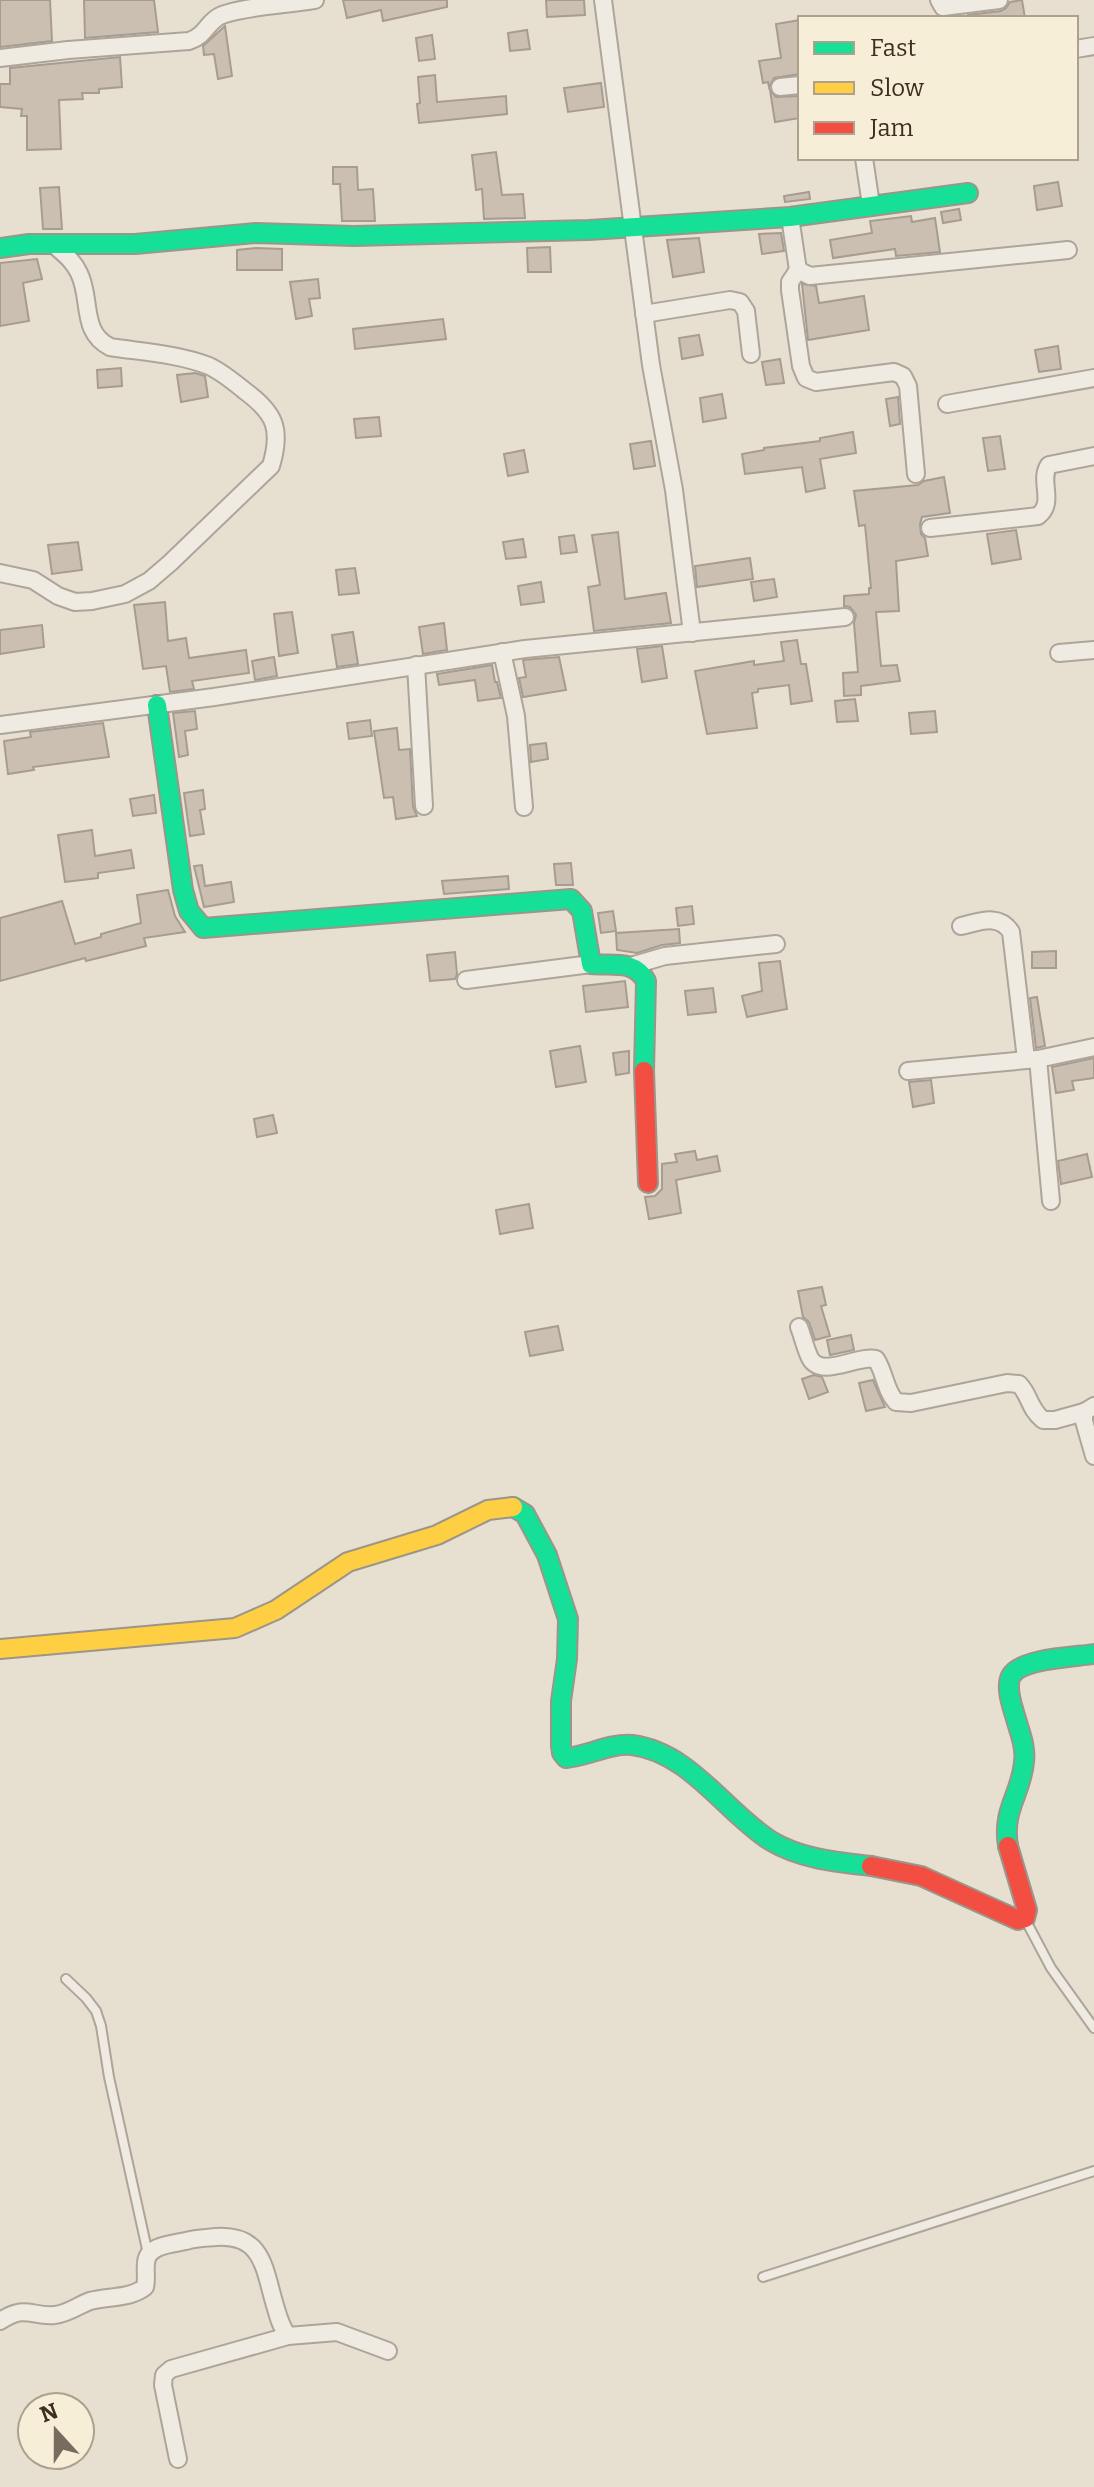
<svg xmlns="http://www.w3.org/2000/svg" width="1094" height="2487" viewBox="0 0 1094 2487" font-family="Bitter,serif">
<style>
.building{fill:#cbbfb2;stroke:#a89c90;stroke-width:2}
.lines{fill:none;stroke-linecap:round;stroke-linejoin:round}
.lane-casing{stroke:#ada599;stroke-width:12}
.street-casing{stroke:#ada599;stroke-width:20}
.fast-casing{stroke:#9c958a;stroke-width:22}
.slow-casing{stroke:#9c958a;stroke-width:22}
.jam-casing{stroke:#9c958a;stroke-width:22}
.lane{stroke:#efebe3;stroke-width:8}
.street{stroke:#efebe3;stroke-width:16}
.fast{stroke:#16e098;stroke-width:18}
.slow{stroke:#ffcf43;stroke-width:18}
.jam{stroke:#f24e42;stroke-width:18}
</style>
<rect width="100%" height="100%" fill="#e7e0d1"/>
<g class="building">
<polygon points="0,0 50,0 52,41 0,47"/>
<polygon points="84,0 154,0 158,32 85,38"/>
<polygon points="343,0 447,0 447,7 383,21 381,10 347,18"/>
<polygon points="546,0 584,0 585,15 547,17"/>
<polygon points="1022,0 1025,18 968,18 968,15 1001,11 1006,8 1010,2"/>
<polygon points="800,20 800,74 774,78 769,87 768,82 763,83 759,61 781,58 776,24"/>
<polygon points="225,26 232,76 218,79 214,54 204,55 203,46"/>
<polygon points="527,30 530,49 510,51 508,33"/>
<polygon points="432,35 435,59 419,61 416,38"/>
<polygon points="120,57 122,87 99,89 99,93 82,93 83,99 59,100 61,149 27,150 27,116 21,116 22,109 0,107 0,84 10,84 10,68"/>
<polygon points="435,75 437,102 506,96 507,114 419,123 417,104 420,103 418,77"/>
<polygon points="601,83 604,107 568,112 564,88"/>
<polygon points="770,90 776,97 798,96 800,118 775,122"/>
<polygon points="496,152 502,195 523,194 525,218 484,219 482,189 476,190 472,155"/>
<polygon points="333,167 357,167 358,190 373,189 375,221 342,221 340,184 333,184"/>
<polygon points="1058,182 1062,206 1037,210 1034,186"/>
<polygon points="59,187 62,229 43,229 40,188"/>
<polygon points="809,192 810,199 785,202 784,196"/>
<polygon points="959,209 961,220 943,223 941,212"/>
<polygon points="911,216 912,222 935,218 940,252 896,256 895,249 833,258 830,240 872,233 870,221"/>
<polygon points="781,233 784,251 762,254 759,234"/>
<polygon points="699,238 704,272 673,277 667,240"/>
<polygon points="550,247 551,272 528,272 527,248"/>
<polygon points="256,248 282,249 282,270 237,270 237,250"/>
<polygon points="37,259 42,279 23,283 29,321 0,326 0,263"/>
<polygon points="318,279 320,298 309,299 312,316 296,319 290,282"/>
<polygon points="802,284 816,286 819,303 864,296 869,330 808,340"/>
<polygon points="443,319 446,339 355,349 353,329"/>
<polygon points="699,335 703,355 682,359 679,338"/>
<polygon points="1058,346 1061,369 1039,372 1035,350"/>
<polygon points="780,359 784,383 766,385 762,362"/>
<polygon points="121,368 122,386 98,388 97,370"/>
<polygon points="195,373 205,376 208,397 181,402 177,375"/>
<polygon points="722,394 726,418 703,422 700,398"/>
<polygon points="898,397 900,424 890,426 886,399"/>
<polygon points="379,417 381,436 356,438 354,419"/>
<polygon points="853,432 856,453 820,459 825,488 806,492 802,467 745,474 742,454 764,450 764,448 820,441 820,438"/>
<polygon points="1000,436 1005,469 988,471 983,438"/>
<polygon points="651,441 655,466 634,469 630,444"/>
<polygon points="524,450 528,472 508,476 504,454"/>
<polygon points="944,477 950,513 922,517 920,524 921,534 925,538 928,556 896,561 899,611 876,612 881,666 897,665 900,681 861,686 861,695 844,696 843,673 858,672 854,623 856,615 850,607 844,606 844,596 869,594 869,588 871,588 865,525 859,526 854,491 918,485 924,481"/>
<polygon points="1016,530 1021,559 992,564 987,534"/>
<polygon points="618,532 625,599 666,593 671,623 594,631 588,587 600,585 592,535"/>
<polygon points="574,535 577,552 561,554 559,537"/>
<polygon points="523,539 526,557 506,559 503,542"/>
<polygon points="78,542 82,570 52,574 48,545"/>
<polygon points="750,558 753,579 697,587 695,566"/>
<polygon points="355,568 359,593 339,595 336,570"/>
<polygon points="774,579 777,597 754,601 751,582"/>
<polygon points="541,582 544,602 521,605 518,586"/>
<polygon points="165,602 168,641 186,638 189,658 246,650 249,673 192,681 194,689 170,692 166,666 143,669 134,605"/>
<polygon points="292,612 298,653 279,656 274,614"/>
<polygon points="444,623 447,650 423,654 419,627"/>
<polygon points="42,625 44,647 0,654 0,630"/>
<polygon points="353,632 358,664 337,667 332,635"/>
<polygon points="797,640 801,664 806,664 812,701 791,704 789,685 758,689 758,692 752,693 757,728 707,734 695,671 754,661 754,665 784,661 781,642"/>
<polygon points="662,646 667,678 642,682 637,649"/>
<polygon points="274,657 277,676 255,680 252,661"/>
<polygon points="559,657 566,690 523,697 519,678 526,677 523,660"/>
<polygon points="492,665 495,682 497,682 501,698 478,701 475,680 439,685 437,674"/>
<polygon points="855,699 858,721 837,722 835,701"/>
<polygon points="195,711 197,729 185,731 188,755 179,757 173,713"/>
<polygon points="935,711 937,732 911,734 909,713"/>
<polygon points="370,720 372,736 349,739 347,723"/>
<polygon points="103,723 109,757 33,767 34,770 8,774 4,741 31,737 30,732"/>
<polygon points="397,728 399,750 410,749 413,807 417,816 396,819 393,797 384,798 374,731"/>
<polygon points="546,743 548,759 531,762 530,745"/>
<polygon points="203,790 205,809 200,810 204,834 190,836 184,793"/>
<polygon points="154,795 156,813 133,816 130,799"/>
<polygon points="92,830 95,856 131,850 134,868 98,873 98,878 65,882 58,835"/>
<polygon points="571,863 573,885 556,885 554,864"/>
<polygon points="202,865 205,886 231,882 234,902 204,907 194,866"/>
<polygon points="508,876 509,889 444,894 442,881"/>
<polygon points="168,890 175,916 185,932 144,938 146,946 86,961 85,958 0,981 0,918 62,901 75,944 101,937 101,934 141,923 137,895"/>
<polygon points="692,906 694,924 678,926 676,908"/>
<polygon points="613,911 616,931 601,933 598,913"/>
<polygon points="679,929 680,943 662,945 637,953 617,950 616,933"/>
<polygon points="1056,951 1056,968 1032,968 1032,952"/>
<polygon points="455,952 457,974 455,979 430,981 427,955"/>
<polygon points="780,961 787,1009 747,1017 742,996 762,991 759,963"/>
<polygon points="625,981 628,1007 586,1012 583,986"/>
<polygon points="713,988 716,1012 688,1015 685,991"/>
<polygon points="1037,997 1045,1046 1036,1048 1030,998"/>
<polygon points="580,1046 586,1082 556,1087 550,1051"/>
<polygon points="629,1051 629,1073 616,1075 613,1053"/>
<polygon points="1094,1058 1094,1078 1072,1081 1074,1090 1056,1093 1052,1067"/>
<polygon points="931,1080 934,1103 913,1107 909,1082"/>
<polygon points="273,1115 277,1133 257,1137 254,1119"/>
<polygon points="695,1151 697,1160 717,1156 720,1171 676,1180 681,1213 649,1219 645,1197 655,1196 662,1189 662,1164 677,1162 675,1154"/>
<polygon points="1087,1154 1092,1177 1061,1184 1058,1161"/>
<polygon points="529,1204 533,1228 500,1234 496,1210"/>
<polygon points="822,1287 826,1305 821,1306 830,1336 815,1340 809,1322 803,1317 798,1291"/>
<polygon points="558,1326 563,1350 530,1356 525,1332"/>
<polygon points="851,1335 854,1350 830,1355 827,1340"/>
<polygon points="814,1375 822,1377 828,1392 809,1399 802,1379"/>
<polygon points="873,1380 885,1407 866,1411 859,1383"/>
</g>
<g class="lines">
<defs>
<g id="lane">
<polyline points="1025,1919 1051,1968 1094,2028"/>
<polyline points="66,1979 86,1998 96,2011 101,2026 109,2077 148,2254"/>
<polyline points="763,2277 1094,2171"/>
</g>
<g id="street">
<polyline points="603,0 651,365 674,490 692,633"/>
<polyline points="939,0 943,7 999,0"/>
<polyline points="1076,49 1094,46"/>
<path d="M 0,58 L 68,50 L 189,41 C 207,35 207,21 222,15 C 246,6 288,5 315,0"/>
<polyline points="780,87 800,85"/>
<polyline points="864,158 871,205"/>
<polyline points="790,217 798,270 810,276 1068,250"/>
<polyline points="798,270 790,282 790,290 801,366 806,378 816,382 894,372 903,376 908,386 916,474"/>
<polyline points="644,314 730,300 740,302 746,311 751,354"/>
<polyline points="947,404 1094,378"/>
<path d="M 930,528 L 1038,516 C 1056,502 1038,481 1049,465 L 1094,456"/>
<path d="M 0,573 L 33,580 L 58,596 L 75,602 L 92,601 L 125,594 L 149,581 L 170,563 L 271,466 C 282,429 275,413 245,391 C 234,382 222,372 209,366 C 179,354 142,352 110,347 C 80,332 92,299 79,273 C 73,260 63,253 53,244"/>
<polyline points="502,652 516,716 524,807"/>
<polyline points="1059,653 1094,650"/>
<polyline points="416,665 424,806"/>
<polyline points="0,725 214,697 525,649 845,617"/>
<path d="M 961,926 C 979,922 999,913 1011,932 L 1026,1059"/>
<polyline points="634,965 665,956 776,944"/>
<polyline points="466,980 591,964"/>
<polyline points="1038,1059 1051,1201"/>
<polyline points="908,1071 1038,1059 1094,1047"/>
<path d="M 799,1327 C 803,1337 805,1348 810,1358 C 821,1379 857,1355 876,1359 C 885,1373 885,1390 896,1402 L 911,1403 L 1007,1383 L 1019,1384 C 1031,1397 1028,1407 1043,1420 L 1055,1420 L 1084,1412"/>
<polyline points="1094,1406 1084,1412 1084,1421 1094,1456"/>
<path d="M 0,2321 C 27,2304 30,2317 55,2315 C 67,2314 79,2305 90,2301 C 108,2296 130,2299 145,2287 C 147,2279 145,2272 146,2263 C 147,2245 172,2244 186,2241 C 196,2238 206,2238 216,2237 C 262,2234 264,2267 274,2302 C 278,2315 280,2326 288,2336 L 337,2332 L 388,2351"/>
<polyline points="178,2459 163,2385 164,2375 171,2369 288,2336"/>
</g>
<g id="fast">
<polyline points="0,248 29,244 135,244 256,233 354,236 589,230 790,217 968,193"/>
<path d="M 157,705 L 183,890 L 189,911 L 203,928 L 571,899 L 582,911 L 591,964 C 612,966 634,959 646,981 L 644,1071"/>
<path d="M 513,1507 L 525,1514 L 547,1555 L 568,1619 L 567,1659 L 561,1701 L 561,1746 L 562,1753 L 566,1758 C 588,1756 610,1743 632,1745 C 690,1752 725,1812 771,1841 C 801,1859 837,1862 871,1866"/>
<path d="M 1008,1846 C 1002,1809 1021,1795 1024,1762 C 1026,1747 1020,1733 1016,1719 C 1013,1708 1005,1688 1011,1676 C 1021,1658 1075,1657 1094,1654"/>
</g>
<polyline id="slow" points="0,1649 235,1628 276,1610 348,1562 437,1535 488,1510 513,1507"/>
<g id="jam">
<polyline points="644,1071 648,1183"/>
<polyline points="871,1866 921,1876 1018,1920 1025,1918 1027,1910 1008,1846"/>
</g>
</defs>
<use href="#lane" class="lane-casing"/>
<use href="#street" class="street-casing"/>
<use href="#fast" class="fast-casing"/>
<use href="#slow" class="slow-casing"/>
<use href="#jam" class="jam-casing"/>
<use href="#lane" class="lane"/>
<use href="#street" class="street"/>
<use href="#fast" class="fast"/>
<use href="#slow" class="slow"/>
<use href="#jam" class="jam"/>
</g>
<rect x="798" y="16" width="280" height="144" fill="#f7eed8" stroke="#ada18e" stroke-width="2"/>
<rect x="814" y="42" width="40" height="12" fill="#16e098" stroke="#ada18e" stroke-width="2"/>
<text x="870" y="56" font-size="24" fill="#3d2e20">Fast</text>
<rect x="814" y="82" width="40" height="12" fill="#ffcf43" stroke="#ada18e" stroke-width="2"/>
<text x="870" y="96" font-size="24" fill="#3d2e20">Slow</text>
<rect x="814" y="122" width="40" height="12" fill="#f24e42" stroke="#ada18e" stroke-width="2"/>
<text x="870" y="136" font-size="24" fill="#3d2e20">Jam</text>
<g transform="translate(56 2431) rotate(339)"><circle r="38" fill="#f7eed8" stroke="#ada18e" stroke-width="2"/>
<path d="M0-6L14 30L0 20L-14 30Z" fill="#786c5e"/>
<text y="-12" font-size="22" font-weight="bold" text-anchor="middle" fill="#3d2e20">N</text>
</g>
</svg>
